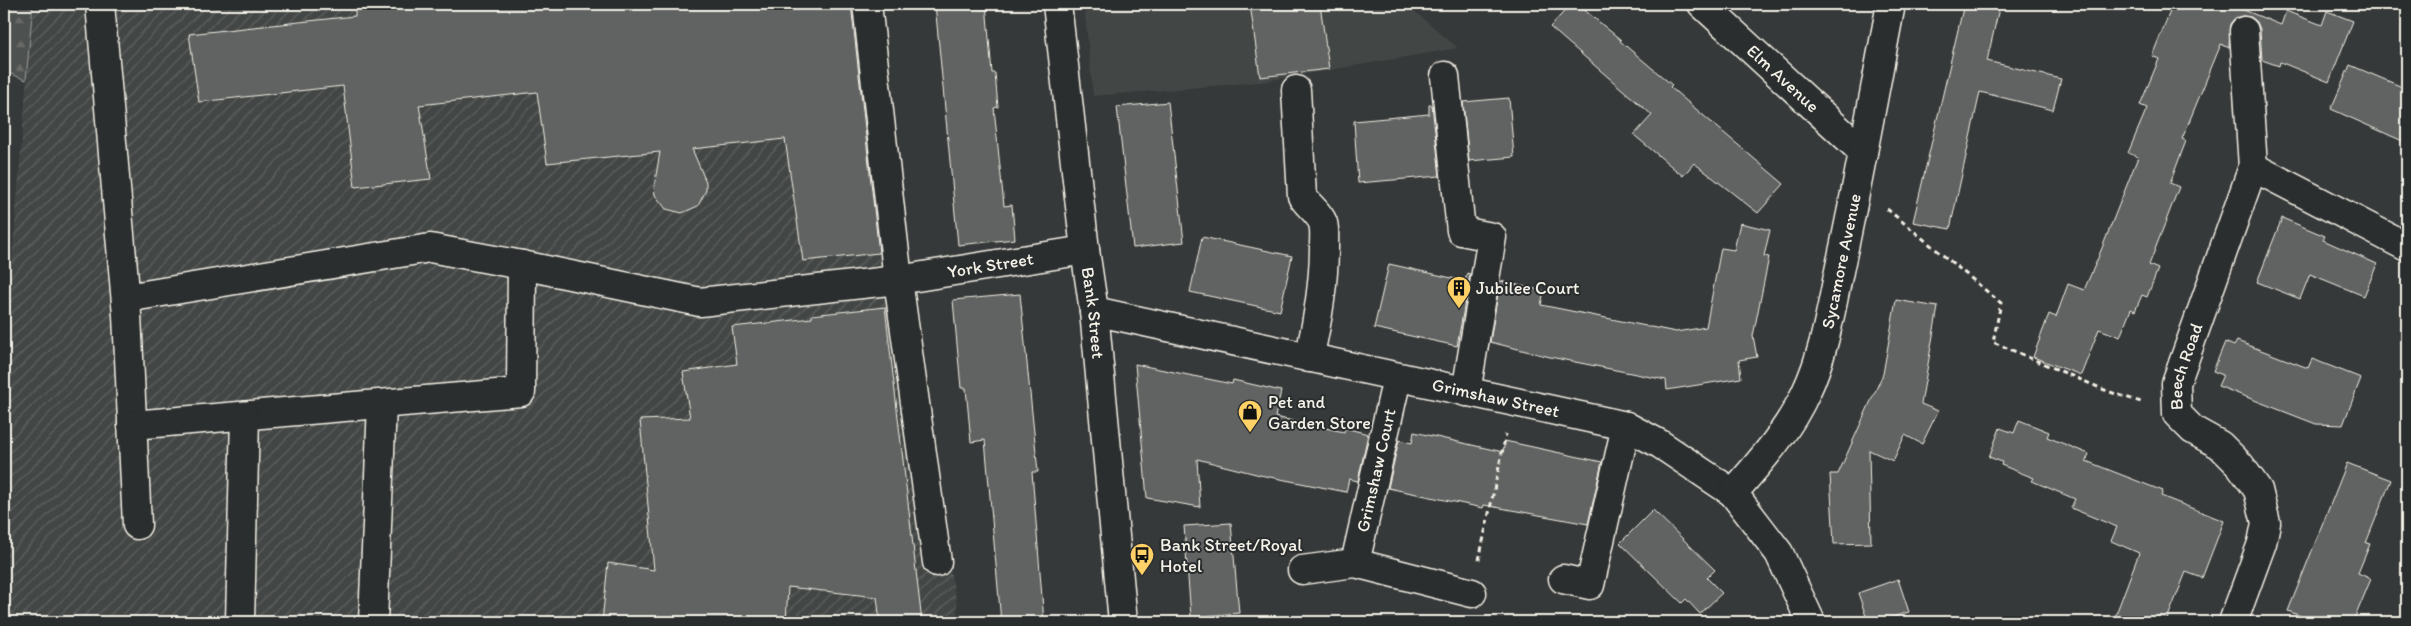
<svg xmlns="http://www.w3.org/2000/svg" width="2411" height="626" viewBox="0 0 2411 626" font-family="Itim,sans-serif">
<style>
.built{fill:#434645}
.industrial{fill:url(#industrial-furrows)}
.forest{fill:url(#forest-firs);stroke:#a1a19c}
.building{fill:#616362;stroke:#f4f1e8}
.lines{fill:none;stroke-linecap:round;stroke-linejoin:round}
.minor-casing{stroke:#f4f1e8;stroke-width:31}
.path{stroke:#f4f1e8;stroke-width:3;stroke-dasharray:5 4;stroke-linecap:butt}
.minor{stroke:#2a2d2e;stroke-width:28}
.labels{text-anchor:middle;dominant-baseline:central;stroke-width:4;stroke-linejoin:round;paint-order:stroke}
.street-label{font-size:18px;fill:#f4f1e8;stroke:#2a2d2e}
.poi-label{font-size:18px;fill:#f4f1e8;stroke:#2a2d2e;text-anchor:start}
</style>
<defs>
<pattern id="industrial-furrows" width="10" height="10" patternUnits="userSpaceOnUse" patternTransform="scale(1.25)"><rect width="10" height="10" fill="#434645"/><path d="M-1 1l2-2M0 10L10 0M9 11l2-2" fill="none" stroke="#5f6160"/></pattern>
<pattern id="forest-firs" width="22" height="20" patternUnits="userSpaceOnUse" patternTransform="scale(1.25)"><rect width="22" height="20" fill="#4e514f"/><path d="M5 1l3.5 6h-7zM16 11l3.5 6h-7z" fill="#686a68"/></pattern>
</defs>
<rect width="100%" height="100%" fill="#363939"/>
<filter id="ink" filterUnits="userSpaceOnUse"><feTurbulence type="fractalNoise" baseFrequency=".02" numOctaves="2"/><feDisplacementMap in="SourceGraphic" scale="10" xChannelSelector="R" yChannelSelector="G"/><feConvolveMatrix kernelMatrix="1 2 1 2 8 2 1 2 1" color-interpolation-filters="sRGB"/></filter>
<g filter="url(#ink)">
<polygon class="built" points="1084,4 1406,4 1458,48 1260,82 1093,96"/>
<polygon class="industrial" points="33,4 858,4 887,264 957,603 958,622 4,622 4,358"/>
<polygon class="forest" points="4,4 33,4 26,80 4,71"/>
<g class="building">
<polygon points="399,4 851,4 879,253 803,261 785,139 692,149 706,182 706,190 698,206 682,213 666,209 655,195 654,187 660,152 547,163 537,92 419,105 431,179 355,187 343,86 199,102 189,34 355,16 355,8"/>
<polygon points="935,4 986,4 992,73 995,73 998,107 994,108 1004,206 1012,205 1015,239 958,245"/>
<polygon points="1250,4 1320,4 1329,69 1260,77"/>
<polygon points="1571,4 1577,4 1621,40 1620,41 1672,85 1670,87 1784,184 1758,213 1694,163 1683,176 1634,135 1652,115 1550,27"/>
<polygon points="1964,4 2000,4 1987,61 2061,79 2053,110 1980,92 1950,229 1913,222"/>
<polygon points="2173,4 2229,4 2281,25 2286,11 2322,25 2327,11 2353,21 2329,82 2280,62 2279,66 2262,60 2260,29 2257,22 2251,17 2242,16 2235,18 2230,24 2229,48 2221,44 2182,139 2186,141 2170,183 2179,187 2149,265 2158,269 2147,297 2142,295 2135,311 2131,309 2120,337 2099,329 2081,375 2033,357 2049,314 2056,317 2068,284 2084,290 2098,258 2138,157 2128,153 2147,108 2140,105 2159,59 2152,56"/>
<polygon points="2350,65 2407,89 2407,143 2331,109"/>
<polygon points="1509,98 1514,157 1469,161 1463,102"/>
<polygon points="1168,102 1184,242 1133,248 1117,107"/>
<polygon points="1429,105 1432,105 1440,176 1358,183 1354,121 1429,114"/>
<polygon points="2282,218 2325,236 2323,240 2377,264 2364,296 2310,274 2300,299 2257,282"/>
<polygon points="1740,223 1770,230 1764,256 1769,257 1753,336 1757,357 1739,360 1741,378 1667,390 1666,380 1550,357 1490,342 1500,281 1544,291 1541,305 1676,332 1706,327 1721,248 1734,250"/>
<polygon points="1202,237 1292,256 1280,311 1190,292"/>
<polygon points="1389,264 1465,281 1467,273 1470,274 1457,346 1374,328"/>
<polygon points="1020,294 1038,472 1032,472 1044,622 1001,622 985,440 971,442 966,388 961,388 953,300"/>
<polygon points="1896,300 1938,307 1921,404 1938,411 1922,444 1905,435 1893,461 1869,450 1871,543 1834,544 1830,474 1838,474 1883,374"/>
<polygon points="885,307 922,622 880,622 877,597 788,587 786,622 602,622 608,563 654,570 640,420 690,418 683,372 737,364 732,327 812,318 812,315"/>
<polygon points="2237,341 2308,368 2312,359 2361,378 2343,425 2316,424 2218,386 2223,375 2213,371 2225,342 2234,346"/>
<polygon points="1135,364 1232,384 1233,380 1281,391 1275,417 1344,432 1345,428 1368,434 1358,481 1349,479 1346,492 1260,475 1197,459 1200,507 1147,498"/>
<polygon points="2019,420 2049,432 2047,437 2089,454 2086,461 2163,491 2161,496 2224,521 2202,578 2186,572 2166,622 2113,622 2139,553 2111,541 2117,527 2071,508 2075,499 2032,481 2034,478 2001,465 2002,462 1989,457 2000,428 2014,433"/>
<polygon points="1414,432 1503,452 1505,441 1602,462 1588,524 1484,505 1483,508 1388,488 1399,440 1412,443"/>
<polygon points="2347,463 2391,480 2366,543 2370,544 2358,573 2371,579 2353,622 2316,622 2288,611"/>
<polygon points="1653,510 1715,570 1707,578 1722,593 1700,614 1686,599 1682,603 1620,543"/>
<polygon points="1231,523 1239,613 1191,617 1184,526"/>
<polygon points="1898,579 1909,612 1877,622 1868,622 1858,593"/>
</g>
<g class="lines">
<defs>
<g id="minor">
<polyline points="100,4 127,315 137,525"/>
<polyline points="867,4 898,280 937,562"/>
<path id="s1" d="M 1057,4 L 1085,250 L 1094,311 L 1123,622"/>
<path id="s2" d="M 1702,4 L 1863,152"/>
<polyline points="2244,31 2253,167"/>
<polyline points="1445,76 1461,231 1492,237 1466,392"/>
<path d="M 1296,90 L 1302,196 C 1308,206 1319,212 1323,223 C 1325,230 1324,239 1324,246 C 1324,285 1318,320 1309,358"/>
<polyline points="126,298 430,248 522,265"/>
<path id="s3" d="M 1094,311 L 1626,426 L 1660,444 L 1733,493 L 1779,553 L 1811,622"/>
<path id="s4" d="M 132,425 L 521,392 L 522,265 L 700,302 L 898,280 L 1085,250"/>
<path id="s5" d="M 1733,493 C 1760,462 1789,430 1806,392 C 1826,350 1832,302 1842,257 C 1860,173 1875,88 1891,4"/>
<path id="s6" d="M 1355,563 L 1397,378"/>
<polyline points="1302,570 1355,563 1472,593"/>
<polyline points="1563,579 1590,585 1626,426"/>
<polyline points="240,622 245,416"/>
<polyline points="373,622 382,404"/>
<path id="s7" d="M 2233,622 L 2262,543 L 2266,523 L 2258,490 L 2240,465 L 2220,445 L 2193,430 L 2177,414 L 2176,383 L 2253,167 L 2407,247"/>
</g>
</defs>
<use href="#minor" class="minor-casing"/>
<g class="path">
<polyline points="1887,209 2001,303 1993,342 2107,391 2144,403"/>
<polyline points="1479,560 1506,434"/>
</g>
<use href="#minor" class="minor"/>
</g>
</g>
<defs>
<symbol id="building-pin" viewBox="-11 -11 22 30"><path d="M0 17L-7.5 6A9.5 9.5 0 1 1 7.5 6Z" fill="#ffd166" stroke="#2a2d2e"/><path d="M-4-6H4V6H1V3H-1V6H-4ZM-2.5-4.3h1.7v1.8h-1.7ZM.8-4.3h1.7v1.8H.8ZM-2.5-1h1.7V.8h-1.7ZM.8-1h1.7V.8H.8Z" fill="#111"/></symbol>
<symbol id="shop-pin" viewBox="-11 -11 22 30"><path d="M0 17L-7.5 6A9.5 9.5 0 1 1 7.5 6Z" fill="#ffd166" stroke="#2a2d2e"/><path d="M-5-2.5h2.3a2.7 3.5 0 0 1 5.4 0H5L5.5 6h-11ZM-1.5-2.5h3a1.5 2.3 0 0 0-3 0Z" fill="#111"/></symbol>
<symbol id="bus-pin" viewBox="-11 -11 22 30"><path d="M0 17L-7.5 6A9.5 9.5 0 1 1 7.5 6Z" fill="#ffd166" stroke="#2a2d2e"/><path d="M-5-6H5V4H4V6H2V4H-2V6H-4V4H-5ZM-3.5-4V0h7V-4ZM-3.5 1.2v1.5H-2V1.2ZM2 1.2v1.5H3.5V1.2Z" fill="#111"/></symbol>
</defs>
<g fill-rule="evenodd">
<use href="#building-pin" x="1445" y="274" width="28" height="38"/>
<use href="#shop-pin" x="1236" y="398" width="28" height="38"/>
<use href="#bus-pin" x="1128" y="541" width="28" height="38"/>
</g>
<g class="labels">
<g class="street-label">
<text stroke="none"><textPath href="#s2" startOffset="110">Elm Avenue</textPath></text>
<text stroke="none"><textPath href="#s5" startOffset="261">Sycamore Avenue</textPath></text>
<text stroke="none"><textPath href="#s4" startOffset="992">York Street</textPath></text>
<text stroke="none"><textPath href="#s1" startOffset="311">Bank Street</textPath></text>
<text stroke="none"><textPath href="#s7" startOffset="300">Beech Road</textPath></text>
<text stroke="none"><textPath href="#s3" startOffset="411">Grimshaw Street</textPath></text>
<text stroke="none"><textPath href="#s6" startOffset="95">Grimshaw Court</textPath></text>
</g>
<g class="poi-label">
<text x="1476" y="288">Jubilee Court</text>
<text x="1268" y="402">Pet and<tspan x="1268" dy="21">Garden Store</tspan></text>
<text x="1160" y="545">Bank Street/Royal<tspan x="1160" dy="21">Hotel</tspan></text>
</g>
</g>
<rect width="2411" height="626" fill="none" stroke="#2a2d2e" stroke-width="20"/>
<rect x="10" y="10" width="2391" height="606" fill="none" stroke="#f4f1e8" stroke-width="2" filter="url(#ink)"/>
</svg>
